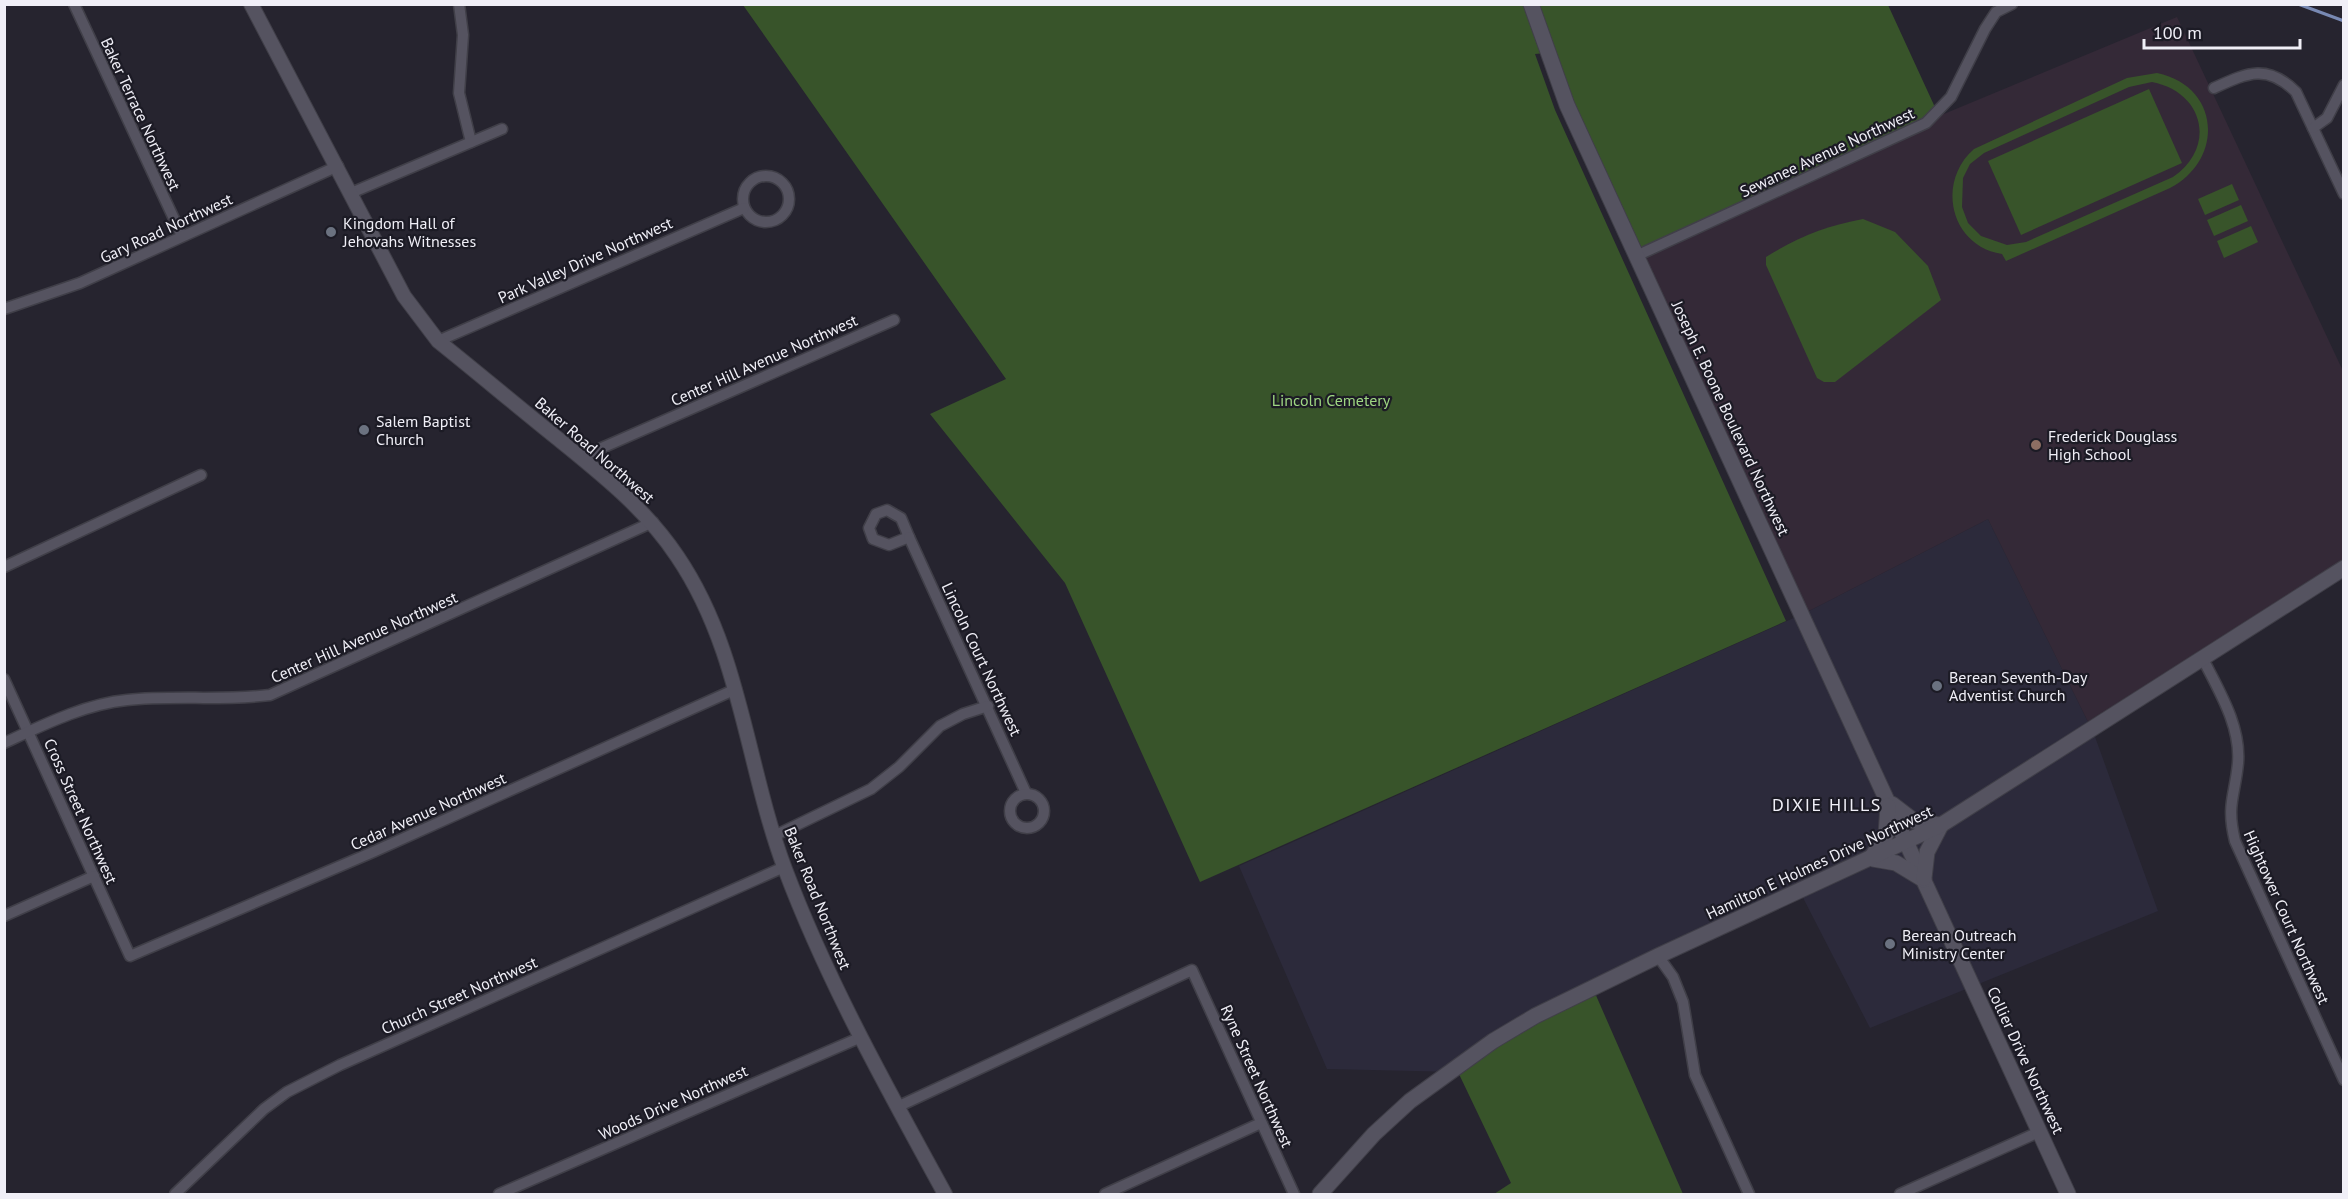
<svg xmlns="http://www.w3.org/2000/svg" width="2348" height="1199" viewBox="0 0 2348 1199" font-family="'PT Sans',sans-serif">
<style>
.built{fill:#2c2a3b}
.education{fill:#342937}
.green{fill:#38542a;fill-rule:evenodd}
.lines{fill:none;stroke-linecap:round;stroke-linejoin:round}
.stream{stroke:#7889b3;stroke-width:3}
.minor-casing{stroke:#403f48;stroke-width:13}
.tertiary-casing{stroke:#403f48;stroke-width:16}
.secondary-casing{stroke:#403f48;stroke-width:17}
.minor{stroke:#555360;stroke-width:10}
.tertiary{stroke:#555360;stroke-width:14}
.secondary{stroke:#555360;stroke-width:15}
.worship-dot{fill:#6b7280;stroke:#1c1b25;stroke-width:2}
.education-dot{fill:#8d6e63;stroke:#1c1b25;stroke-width:2}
.labels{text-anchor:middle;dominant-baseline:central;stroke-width:4.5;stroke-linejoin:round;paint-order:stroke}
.street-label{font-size:16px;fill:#f0eff7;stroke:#1c1b25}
.poi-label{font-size:16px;fill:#f0eff7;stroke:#1c1b25;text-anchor:start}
.park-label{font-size:16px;fill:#9ed682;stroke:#1c1b25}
.neighbourhood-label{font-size:18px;letter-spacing:1.5px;fill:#f0eff7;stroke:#1c1b25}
</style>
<rect width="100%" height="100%" fill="#26242f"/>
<polygon class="built" points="1988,519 2094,734 2158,911 1870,1028 1798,888 1591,984 1458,1072 1327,1069 1239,866 1805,613"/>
<polygon class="education" points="2177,17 2343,371 2343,567 2094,734 1988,519 1805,613 1641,250 1939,116"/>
<g class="green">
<polygon points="743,5 1888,5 1939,116 1641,250 1573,102 1555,52 1535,54 1555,110 1786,621 1200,882 1065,583 930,414 1006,379"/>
<path d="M 2157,73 C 2220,86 2225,159 2170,188 L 2006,261 L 2002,254 C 1950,246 1936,182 1974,149 L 2127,78 ZM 2152,82 C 2204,92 2217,147 2173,177 L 2026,242 L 2007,245 L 1981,236 L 1968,223 L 1962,207 L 1963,178 L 1970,164 L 1984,153 L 2129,87 Z"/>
<polygon points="2149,89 2182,163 2021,235 1988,161"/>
<polygon points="2232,184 2239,200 2205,215 2198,199"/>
<polygon points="2241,205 2248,221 2214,236 2207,220"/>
<path d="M 1863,219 L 1895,232 L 1928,266 L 1941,300 L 1835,382 L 1824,382 L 1817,378 L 1766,265 L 1766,257 C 1798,237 1826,226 1863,219 Z"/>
<polygon points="2251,226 2258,242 2224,258 2217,241"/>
<polygon points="1591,984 1683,1194 1494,1194 1511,1183 1458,1072"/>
</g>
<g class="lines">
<polyline class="stream" points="2298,4 2344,21"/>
<defs>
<g id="minor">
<polyline points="74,4 182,236"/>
<polyline points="459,4 463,35 459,93 471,142"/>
<path d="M 2214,88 C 2247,73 2267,63 2296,92 L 2344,194"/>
<polyline points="2313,128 2327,118 2344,85"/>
<circle cx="766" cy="199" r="23"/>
<polyline points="351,193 502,129"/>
<polyline points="1636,256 1926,123 1951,97 1985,29 1996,12 2012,4"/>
<polyline points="4,309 80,283 338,166"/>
<polyline points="438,341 744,208"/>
<polyline points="581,457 894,320"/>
<polygon points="887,510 901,518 909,537 889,545 873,539 869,528 876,514"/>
<polyline points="909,537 1026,793"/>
<polyline points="4,567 201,475"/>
<path d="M 2203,659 C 2219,691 2241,726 2238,763 C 2235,796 2226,804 2235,841 L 2344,1080"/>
<polyline points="4,679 130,956 373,852 736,689"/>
<path d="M 4,743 C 43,725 85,704 127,700 C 175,695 223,701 270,695 L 653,522"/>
<circle cx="1027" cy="811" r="17"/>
<polyline points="774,836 871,789 899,767 940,726 963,714 988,706"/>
<polyline points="4,916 94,876"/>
<polyline points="1658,956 1673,977 1683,1002 1695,1075 1749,1194"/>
<polyline points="897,1107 1192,970 1294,1194"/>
<polyline points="175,1194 264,1109 287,1092 340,1065 784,867"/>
<polyline points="499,1194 859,1038"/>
<polyline points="1105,1194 1261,1123"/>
<polyline points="1900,1194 2039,1132"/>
</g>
<path id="tertiary" d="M 251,4 L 404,296 L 438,341 C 478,373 517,406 557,438 C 601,474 645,508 677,556 C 741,650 746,765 785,869 C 828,983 887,1088 945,1194"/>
<g id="secondary">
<polyline points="1531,4 1567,105 2068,1194"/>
<polyline points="1892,804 1914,821 1939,825"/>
<polyline points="1871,858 1886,835 1888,806"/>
<polyline points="1873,859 1896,863 1924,880"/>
<polyline points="1924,878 1927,852 1941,825"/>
<polyline points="1320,1194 1374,1134 1410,1101 1493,1041 1535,1016 1658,956 1941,825 2344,568"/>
</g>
</defs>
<use href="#minor" class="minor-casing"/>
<use href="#tertiary" class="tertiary-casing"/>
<use href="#secondary" class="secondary-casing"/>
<use href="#minor" class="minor"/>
<use href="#tertiary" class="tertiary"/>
<use href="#secondary" class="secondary"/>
</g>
<g class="worship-dot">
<circle cx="331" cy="232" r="6"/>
<circle cx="364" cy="430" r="6"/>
<circle cx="1937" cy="686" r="6"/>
<circle cx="1890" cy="944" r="6"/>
</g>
<circle class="education-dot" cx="2036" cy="445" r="6"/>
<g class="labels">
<g class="street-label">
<text transform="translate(141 114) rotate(65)">Baker Terrace Northwest</text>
<text transform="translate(1827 152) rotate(-25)">Sewanee Avenue Northwest</text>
<text transform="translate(166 228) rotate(-25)">Gary Road Northwest</text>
<text transform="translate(585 260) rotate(-24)">Park Valley Drive Northwest</text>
<text transform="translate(764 360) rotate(-24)">Center Hill Avenue Northwest</text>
<text transform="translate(1731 418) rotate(65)">Joseph E. Boone Boulevard Northwest</text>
<text transform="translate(595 450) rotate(41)">Baker Road Northwest</text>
<text transform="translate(364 637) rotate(-24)">Center Hill Avenue Northwest</text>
<text transform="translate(982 659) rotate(65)">Lincoln Court Northwest</text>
<text transform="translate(81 811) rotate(66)">Cross Street Northwest</text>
<text transform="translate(428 811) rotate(-24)">Cedar Avenue Northwest</text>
<text transform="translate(1819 862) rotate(-25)">Hamilton E Holmes Drive Northwest</text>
<text transform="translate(818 898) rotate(68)">Baker Road Northwest</text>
<text transform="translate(2287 917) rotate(66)">Hightower Court Northwest</text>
<text transform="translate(459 995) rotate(-24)">Church Street Northwest</text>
<text transform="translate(2026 1060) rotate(65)">Collier Drive Northwest</text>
<text transform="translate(1257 1076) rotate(66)">Ryne Street Northwest</text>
<text transform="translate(673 1102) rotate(-24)">Woods Drive Northwest</text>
</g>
<g class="poi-label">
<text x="343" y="223">Kingdom Hall of<tspan x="343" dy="18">Jehovahs Witnesses</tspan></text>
<text x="376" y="421">Salem Baptist<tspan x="376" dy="18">Church</tspan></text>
<text x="2048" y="436">Frederick Douglass<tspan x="2048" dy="18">High School</tspan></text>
<text x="1949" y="677">Berean Seventh-Day<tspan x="1949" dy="18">Adventist Church</tspan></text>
<text x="1902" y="935">Berean Outreach<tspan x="1902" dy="18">Ministry Center</tspan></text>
</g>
<g class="park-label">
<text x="1331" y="400">Lincoln Cemetery</text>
</g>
<g class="neighbourhood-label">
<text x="1827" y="804">DIXIE HILLS</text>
</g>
</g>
<rect width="2348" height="1199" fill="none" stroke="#f0eff7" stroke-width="12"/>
<path d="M2144 39v9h156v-9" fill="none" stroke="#f0eff7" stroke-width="3"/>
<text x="2153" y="39" font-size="18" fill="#f0eff7" stroke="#1c1b25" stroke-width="4.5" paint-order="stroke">100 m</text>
</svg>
